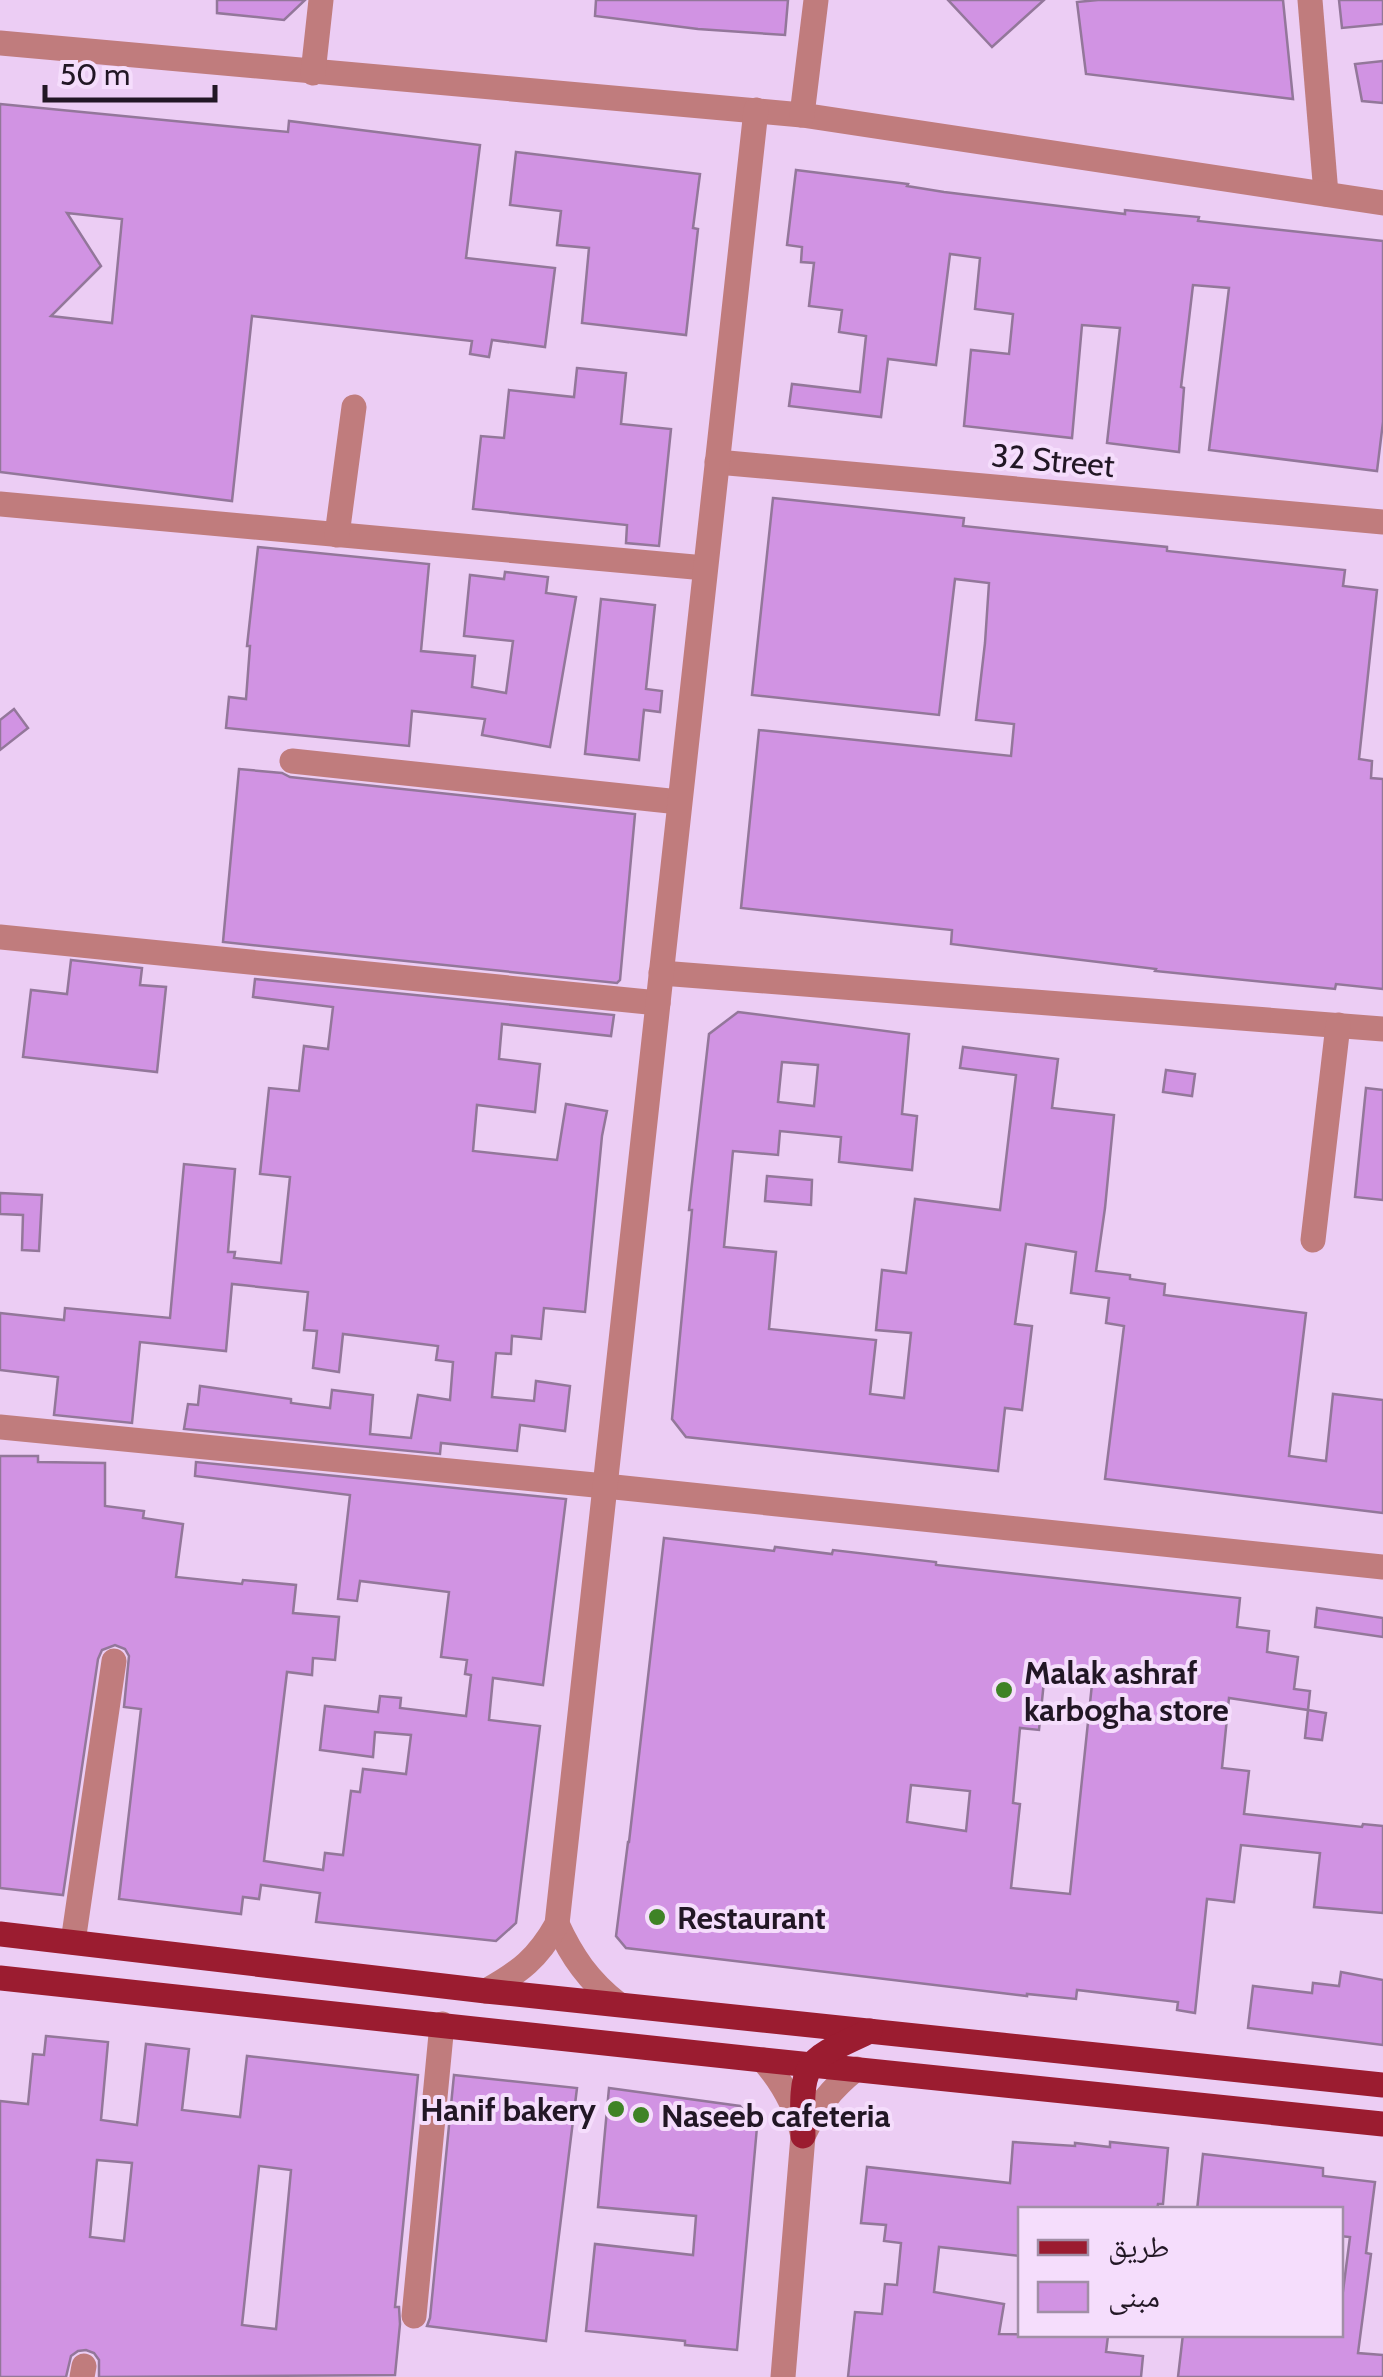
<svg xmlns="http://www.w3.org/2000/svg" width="1383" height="2377" viewBox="0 0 1383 2377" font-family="Cabin,'Noto Naskh Arabic',sans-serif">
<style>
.building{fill:#d193e3;stroke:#93779a;stroke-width:2.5;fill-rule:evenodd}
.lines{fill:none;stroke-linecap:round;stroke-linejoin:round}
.minor{stroke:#c07c7d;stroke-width:25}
.major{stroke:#9b1c30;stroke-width:25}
.poi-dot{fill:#3f8326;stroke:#f5ddfc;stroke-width:4}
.labels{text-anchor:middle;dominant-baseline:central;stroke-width:8;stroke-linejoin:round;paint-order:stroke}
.street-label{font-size:32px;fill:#221725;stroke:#f5ddfc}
.poi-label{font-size:32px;font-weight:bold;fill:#221725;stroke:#f5ddfc;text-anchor:start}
</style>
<rect width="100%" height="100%" fill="#eccdf4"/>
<g class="building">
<polygon points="217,0 305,0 284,20 217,13"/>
<polygon points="596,0 788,0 785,35 698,29 595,16"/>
<polygon points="948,0 1044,0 992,47"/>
<polygon points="1098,0 1283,0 1293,99 1086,74 1077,2"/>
<polygon points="1339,0 1383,0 1383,24 1342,28"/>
<polygon points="1383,61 1383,103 1362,101 1355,64"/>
<path d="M 0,104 L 288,132 L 289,121 L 480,145 L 466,258 L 555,268 L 545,347 L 492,340 L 489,357 L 470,354 L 472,341 L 252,316 L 232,501 L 0,472 ZM 67,213 L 122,219 L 112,323 L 51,316 L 101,266 Z"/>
<polygon points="516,152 700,174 693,228 698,229 686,335 582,323 589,248 557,245 561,211 510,205"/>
<polygon points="796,170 908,184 907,186 944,192 1125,214 1125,210 1199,217 1198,221 1383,241 1383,422 1377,471 1209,450 1229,288 1193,285 1181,387 1184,388 1179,452 1107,443 1120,328 1082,325 1072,438 964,426 971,350 1009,354 1013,314 975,309 980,258 950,254 936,365 888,359 881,417 789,406 792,384 860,392 866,336 839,332 842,310 809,306 814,263 801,262 802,247 787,245"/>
<polygon points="577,368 626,373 621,424 671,429 659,546 626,543 627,525 473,509 481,436 504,438 509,390 574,397"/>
<polygon points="773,498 964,518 963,526 1167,547 1167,551 1345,570 1343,586 1377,590 1359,759 1372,761 1371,778 1383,779 1383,989 1336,984 1335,989 1155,971 1156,969 951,944 952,930 741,908 759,730 1011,756 1014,724 976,720 985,643 989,583 955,579 939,715 752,695"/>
<polygon points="258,547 429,564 421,651 475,656 472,687 506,693 513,641 464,636 470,575 504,579 505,572 548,577 546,593 576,597 550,747 482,735 485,719 412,711 409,746 226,728 229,697 246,699 250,646 247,646"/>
<polygon points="601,599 655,605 646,689 662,691 660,712 644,710 639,760 585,754"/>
<polygon points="14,709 28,728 0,750 0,720"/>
<polygon points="239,769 282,773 290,777 635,814 620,980 617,983 223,942"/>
<polygon points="71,960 142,968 140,985 166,987 157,1072 23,1057 31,990 67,994"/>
<polygon points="255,979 614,1015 611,1036 502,1024 499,1059 540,1064 535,1112 477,1105 473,1151 557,1160 566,1104 607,1111 602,1136 585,1312 544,1308 541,1339 512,1336 511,1354 496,1353 492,1397 534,1401 536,1381 570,1386 565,1431 520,1425 517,1451 441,1443 440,1454 184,1429 188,1404 198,1405 200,1386 291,1399 291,1403 330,1408 332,1390 373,1395 370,1434 411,1438 418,1395 450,1400 453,1362 436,1360 438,1346 343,1334 339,1372 313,1368 317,1331 304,1330 308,1292 278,1289 232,1284 226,1351 140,1342 132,1423 54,1415 58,1377 0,1370 0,1313 64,1320 65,1308 170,1318 184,1164 235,1169 228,1252 235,1252 234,1258 281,1263 290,1177 260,1174 269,1088 299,1091 304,1046 328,1049 333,1007 253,997"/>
<path d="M 738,1012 L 909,1034 L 902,1114 L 917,1116 L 912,1170 L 839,1162 L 841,1137 L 780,1131 L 778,1155 L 733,1151 L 724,1247 L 776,1252 L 769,1329 L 876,1340 L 870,1394 L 904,1398 L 911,1333 L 876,1330 L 882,1270 L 906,1273 L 915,1199 L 1000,1210 L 1016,1075 L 960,1068 L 963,1047 L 1058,1059 L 1052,1108 L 1114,1115 L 1105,1208 L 1096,1271 L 1130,1275 L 1130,1279 L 1165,1284 L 1164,1295 L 1306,1313 L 1289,1456 L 1326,1461 L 1333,1394 L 1383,1400 L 1383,1513 L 1105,1479 L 1124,1326 L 1106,1323 L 1109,1298 L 1071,1293 L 1076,1252 L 1026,1244 L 1015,1324 L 1032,1326 L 1022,1410 L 1005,1408 L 998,1471 L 686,1437 L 672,1419 L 692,1210 L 689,1210 L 709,1034 ZM 782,1062 L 818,1065 L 814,1106 L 778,1102 Z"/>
<polygon points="1166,1070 1195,1074 1192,1096 1163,1092"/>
<polygon points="1366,1088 1383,1090 1383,1200 1355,1197"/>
<polygon points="767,1176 812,1180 811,1205 765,1201"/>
<polygon points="0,1193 42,1195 39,1251 22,1250 23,1215 0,1214"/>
<polygon points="0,1456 38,1456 38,1462 105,1463 105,1506 144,1511 143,1518 183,1524 176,1577 242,1584 243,1580 296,1585 293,1613 339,1617 335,1660 313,1658 312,1675 287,1672 264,1861 323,1870 325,1853 343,1855 351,1791 360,1792 363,1769 406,1774 411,1735 375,1732 373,1757 320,1750 325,1706 378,1712 380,1696 401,1698 400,1708 466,1716 471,1675 465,1674 467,1660 441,1657 449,1592 360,1581 357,1601 338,1599 350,1495 195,1476 196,1462 566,1499 543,1685 493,1678 489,1720 540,1726 516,1923 496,1941 316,1922 320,1893 261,1885 259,1899 243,1897 241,1914 119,1899 141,1709 124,1707 129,1656 125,1649 115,1645 102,1650 98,1659 63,1895 0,1888"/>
<path d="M 664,1538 L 774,1551 L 775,1547 L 832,1554 L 833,1550 L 936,1562 L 936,1565 L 1240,1598 L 1237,1627 L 1269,1631 L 1267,1652 L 1298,1657 L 1294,1689 L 1310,1691 L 1308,1710 L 1229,1698 L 1222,1768 L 1249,1771 L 1244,1814 L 1362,1827 L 1363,1824 L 1383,1826 L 1383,1913 L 1314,1907 L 1320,1853 L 1241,1845 L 1234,1902 L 1207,1899 L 1195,2013 L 1177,2010 L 1178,2002 L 1077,1990 L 1076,1999 L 1027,1994 L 1027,1996 L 626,1948 L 616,1936 L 628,1842 L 629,1842 ZM 1050,1679 L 1092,1684 L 1070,1894 L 1011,1888 L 1020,1804 L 1013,1803 L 1020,1728 L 1039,1730 L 1044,1681 L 1049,1682 ZM 911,1785 L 970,1791 L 966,1831 L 907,1822 Z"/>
<polygon points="1317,1608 1383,1618 1383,1637 1315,1627"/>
<polygon points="1308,1710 1326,1713 1322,1740 1305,1738"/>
<polygon points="1341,1972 1383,1980 1383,2045 1248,2028 1253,1986 1312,1993 1313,1983 1339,1986"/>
<path d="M 46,2036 L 108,2042 L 101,2120 L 137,2125 L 146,2044 L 189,2049 L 182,2110 L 240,2117 L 247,2056 L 418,2075 L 395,2307 L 399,2307 L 400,2324 L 395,2375 L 99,2377 L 99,2360 L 94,2353 L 86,2350 L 78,2351 L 71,2356 L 66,2377 L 0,2377 L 0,2101 L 28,2104 L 33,2054 L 44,2055 ZM 97,2160 L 132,2163 L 124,2241 L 90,2237 ZM 259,2166 L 291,2170 L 276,2329 L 242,2325 Z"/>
<polygon points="454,2075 577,2088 546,2341 427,2326 430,2318"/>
<polygon points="609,2088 740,2106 757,2127 737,2350 685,2345 685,2341 586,2331 595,2244 693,2255 696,2216 598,2207"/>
<polygon points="1013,2142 1075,2146 1075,2143 1110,2147 1110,2142 1168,2148 1163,2204 1158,2204 1157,2210 1020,2210 1020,2256 939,2247 934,2292 1004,2304 999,2334 1108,2336 1106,2352 1143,2356 1141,2377 848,2377 855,2312 882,2314 885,2284 897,2285 901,2243 884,2241 886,2225 861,2223 867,2167 1010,2183"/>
<polygon points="1203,2154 1323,2168 1323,2176 1375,2182 1366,2253 1371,2254 1358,2353 1383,2355 1383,2377 1178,2377 1183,2334 1340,2334 1340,2314 1350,2237 1340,2236 1340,2210 1197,2210"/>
</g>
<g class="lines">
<g class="minor">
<polyline points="1310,0 1326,194"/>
<polyline points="0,43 802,115 1383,203"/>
<polyline points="313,73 321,0"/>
<polyline points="802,115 816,0"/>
<polyline points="717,462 1383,522"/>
<polyline points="0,504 705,568"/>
<polyline points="337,535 354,407"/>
<polyline points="292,761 679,802"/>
<polyline points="0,937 658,1003"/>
<polyline points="661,973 1383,1029"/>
<polyline points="1313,1240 1338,1025"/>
<polyline points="0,1427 605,1486 1383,1567"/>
<path d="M 557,1924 C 572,1957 589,1981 617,2003"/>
<polyline points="73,1942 114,1661"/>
<path d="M 486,1991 C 520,1972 538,1958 557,1924 L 756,110"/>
<path d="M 763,2060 C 783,2083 796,2106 803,2136 L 783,2377"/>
<path d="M 803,2136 C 816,2108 832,2088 856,2069"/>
<polyline points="414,2316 442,2024"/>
<polyline points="82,2377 84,2366"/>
</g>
<g class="major">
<polyline points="0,1934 486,1991 1383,2085"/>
<polyline points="0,1978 763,2060 1383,2124"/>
<path d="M 803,2136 C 801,2060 803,2062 870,2031"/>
</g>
</g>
<g class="poi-dot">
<circle cx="1004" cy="1690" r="10"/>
<circle cx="657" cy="1917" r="10"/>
<circle cx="616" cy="2109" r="10"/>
<circle cx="641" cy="2115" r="10"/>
</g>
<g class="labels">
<g class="street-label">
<text transform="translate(1053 460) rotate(5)">32 Street</text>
</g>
<g class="poi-label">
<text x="1024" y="1672">Malak ashraf<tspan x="1024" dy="37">karbogha store</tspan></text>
<text x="677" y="1917">Restaurant</text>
<text x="596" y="2109" text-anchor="end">Hanif bakery</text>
<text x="661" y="2115">Naseeb cafeteria</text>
</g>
</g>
<rect x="1018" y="2207" width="325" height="130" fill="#f5ddfc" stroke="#a18ea6" stroke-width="2.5"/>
<rect x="1038" y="2240" width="50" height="15" fill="#9b1c30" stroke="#a18ea6" stroke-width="2.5"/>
<text x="1108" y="2257" font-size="30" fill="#221725">طريق</text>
<rect x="1038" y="2282" width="50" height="30" fill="#d193e3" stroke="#a18ea6" stroke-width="2.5"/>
<text x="1108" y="2307" font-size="30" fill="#221725">مبنى</text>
<path d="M45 85v15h170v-15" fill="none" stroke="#221725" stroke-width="5"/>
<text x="60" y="85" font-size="30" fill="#221725" stroke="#f5ddfc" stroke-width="8" paint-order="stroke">50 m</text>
</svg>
